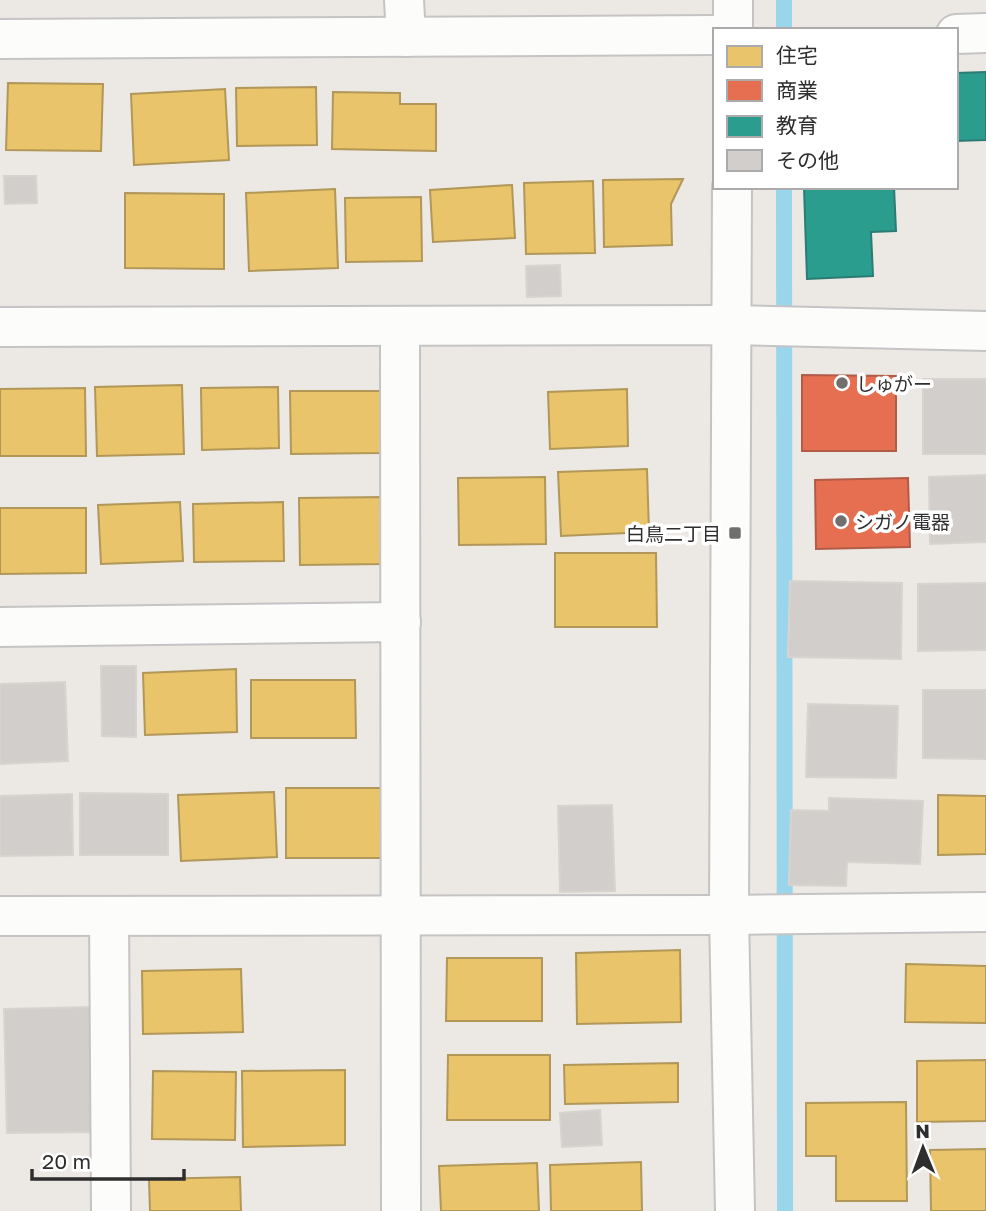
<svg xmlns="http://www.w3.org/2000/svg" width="986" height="1211" viewBox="0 0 986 1211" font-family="'Golos Text','Noto Sans JP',sans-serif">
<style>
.homes{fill:#e9c46a;stroke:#b19758;stroke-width:2}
.shops{fill:#e76f51;stroke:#b05c46;stroke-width:2}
.schools{fill:#2a9d8f;stroke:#2b7c72;stroke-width:2}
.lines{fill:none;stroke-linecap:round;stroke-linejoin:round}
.stream{stroke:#99d6ec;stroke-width:16}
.building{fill:#d1cecb;stroke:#d7d4d0;stroke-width:2}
.minor-casing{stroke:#c5c4c5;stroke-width:42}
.minor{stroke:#fcfcfb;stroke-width:38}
.poi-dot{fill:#706f6e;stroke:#fff;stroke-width:2.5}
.labels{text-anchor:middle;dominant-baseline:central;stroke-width:7;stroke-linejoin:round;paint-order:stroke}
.poi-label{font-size:19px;fill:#2e2e2e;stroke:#fff;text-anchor:start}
</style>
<rect width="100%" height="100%" fill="#ece8e4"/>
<g class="homes">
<polygon points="8,83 103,84 101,151 6,150"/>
<polygon points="316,87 317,145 237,146 236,88"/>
<polygon points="225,89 229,160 134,165 131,94"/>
<polygon points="333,92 400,93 400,104 436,104 436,151 332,149"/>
<polygon points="683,179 671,204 672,245 604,247 603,180"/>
<polygon points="593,181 595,253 526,254 524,183"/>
<polygon points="512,185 515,238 433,242 430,190"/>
<polygon points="335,189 338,268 249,271 246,193"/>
<polygon points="125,193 224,194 224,269 125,268"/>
<polygon points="421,197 422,261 346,262 345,198"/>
<polygon points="182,385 184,454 97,456 95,387"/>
<polygon points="278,387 279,448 202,450 201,388"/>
<polygon points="85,388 86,456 0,456 0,389"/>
<polygon points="627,389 628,446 550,449 548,392"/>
<polygon points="290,391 380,391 381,453 291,454"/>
<polygon points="647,469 649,532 561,536 558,472"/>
<polygon points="545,477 546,544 459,545 458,478"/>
<polygon points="384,497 385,564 300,565 299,498"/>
<polygon points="180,502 183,561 101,564 98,505"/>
<polygon points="283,502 284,561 194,562 193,504"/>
<polygon points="0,508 86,508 86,573 0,574"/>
<polygon points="555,553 656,553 657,627 555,627"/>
<polygon points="236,669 237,732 145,735 143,673"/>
<polygon points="251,680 355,680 356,738 251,738"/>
<rect x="286" y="788" width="100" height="70"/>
<polygon points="274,792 277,857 181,861 178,795"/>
<polygon points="938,795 986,796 986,854 938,855"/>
<polygon points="680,950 681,1022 577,1024 576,953"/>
<polygon points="447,958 542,958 542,1021 446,1021"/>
<polygon points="906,964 986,966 986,1023 905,1022"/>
<polygon points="241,969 243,1032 143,1034 142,971"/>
<polygon points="448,1055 550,1055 550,1120 447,1120"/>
<polygon points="986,1060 986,1121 917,1122 917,1061"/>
<polygon points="678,1063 678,1102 565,1104 564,1065"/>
<polygon points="345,1070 345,1145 243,1147 242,1071"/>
<polygon points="153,1071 236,1072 235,1140 152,1139"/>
<polygon points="906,1102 907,1201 836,1201 836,1156 806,1156 806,1103"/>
<polygon points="986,1149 986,1211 931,1211 930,1150"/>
<polygon points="641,1162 642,1211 551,1211 550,1165"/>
<polygon points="537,1163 539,1211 441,1211 439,1166"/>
<polygon points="240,1177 241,1211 150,1211 149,1179"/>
</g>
<g class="shops">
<polygon points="802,375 896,376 896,451 802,451"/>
<polygon points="908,478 910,547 816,549 815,480"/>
</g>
<g class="schools">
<polygon points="986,72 986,140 956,141 956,73"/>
<polygon points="804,187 894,187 896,231 871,232 873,276 807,279"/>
</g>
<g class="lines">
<g class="stream">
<polyline points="784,0 784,30"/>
<polyline points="784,187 785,1211"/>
</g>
</g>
<g class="building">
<polygon points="4,176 36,176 37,203 5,204"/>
<polygon points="560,265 561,296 527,297 526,266"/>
<rect x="923" y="379" width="63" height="75"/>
<polygon points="986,475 986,542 930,544 929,477"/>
<polygon points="790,581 902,583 901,659 788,657"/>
<polygon points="986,583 986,650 918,651 918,584"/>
<polygon points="101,666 136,666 136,737 102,736"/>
<polygon points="65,682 68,761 0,764 0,684"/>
<polygon points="923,690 986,690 986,759 923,758"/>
<polygon points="808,704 898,706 896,778 806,777"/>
<polygon points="80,793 168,794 168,855 80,855"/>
<polygon points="72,794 73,855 0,856 0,796"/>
<polygon points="829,798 923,801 920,864 847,862 846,886 789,885 791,810 829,811"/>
<polygon points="612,805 615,891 560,892 558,806"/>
<polygon points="93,1007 96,1132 7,1133 4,1009"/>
<polygon points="600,1110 602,1145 562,1147 560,1113"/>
</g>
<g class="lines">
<defs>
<g id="minor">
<polyline points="404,0 406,37"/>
<polyline points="733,30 733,0"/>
<polyline points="956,34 986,33"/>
<polyline points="0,39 715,35"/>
<polyline points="732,187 729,915 735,1211"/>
<polyline points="400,326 401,1211"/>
<polyline points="0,327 731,325 986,331"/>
<polyline points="0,627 401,622"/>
<polyline points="0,916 729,915 986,912"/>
<polyline points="109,916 111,1211"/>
</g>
</defs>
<use href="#minor" class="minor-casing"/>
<use href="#minor" class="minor"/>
</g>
<g class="poi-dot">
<circle cx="842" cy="383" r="7"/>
<circle cx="841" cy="521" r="7"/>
<rect x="728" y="526" width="14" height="14" rx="3.5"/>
</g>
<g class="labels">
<g class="poi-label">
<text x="856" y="383">しゅがー</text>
<text x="855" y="521">シガノ電器</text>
<text x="721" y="533" text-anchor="end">白鳥二丁目</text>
</g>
</g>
<rect x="713" y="28" width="245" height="161" fill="#ffffff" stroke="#ababab" stroke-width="2"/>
<rect x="727" y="46" width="35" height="21" fill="#e9c46a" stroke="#ababab" stroke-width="2"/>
<text x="776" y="63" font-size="21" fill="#2e2e2e">住宅</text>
<rect x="727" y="80" width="35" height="21" fill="#e76f51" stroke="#ababab" stroke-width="2"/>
<text x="776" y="98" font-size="21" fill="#2e2e2e">商業</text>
<rect x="727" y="116" width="35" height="21" fill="#2a9d8f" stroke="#ababab" stroke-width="2"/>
<text x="776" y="133" font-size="21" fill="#2e2e2e">教育</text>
<rect x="727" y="150" width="35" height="21" fill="#d1cecb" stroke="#ababab" stroke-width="2"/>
<text x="776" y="168" font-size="21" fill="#2e2e2e">その他</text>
<g transform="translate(923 1148) rotate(359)" stroke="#ffffff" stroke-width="5" paint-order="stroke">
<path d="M0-5L12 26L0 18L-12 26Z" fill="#2e2e2e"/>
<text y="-10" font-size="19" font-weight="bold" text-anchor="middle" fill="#2e2e2e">N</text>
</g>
<path d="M32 1169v10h152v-10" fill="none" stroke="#2e2e2e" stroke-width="3.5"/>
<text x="42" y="1169" font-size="21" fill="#2e2e2e" stroke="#ffffff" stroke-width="5" paint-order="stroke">20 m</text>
</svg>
